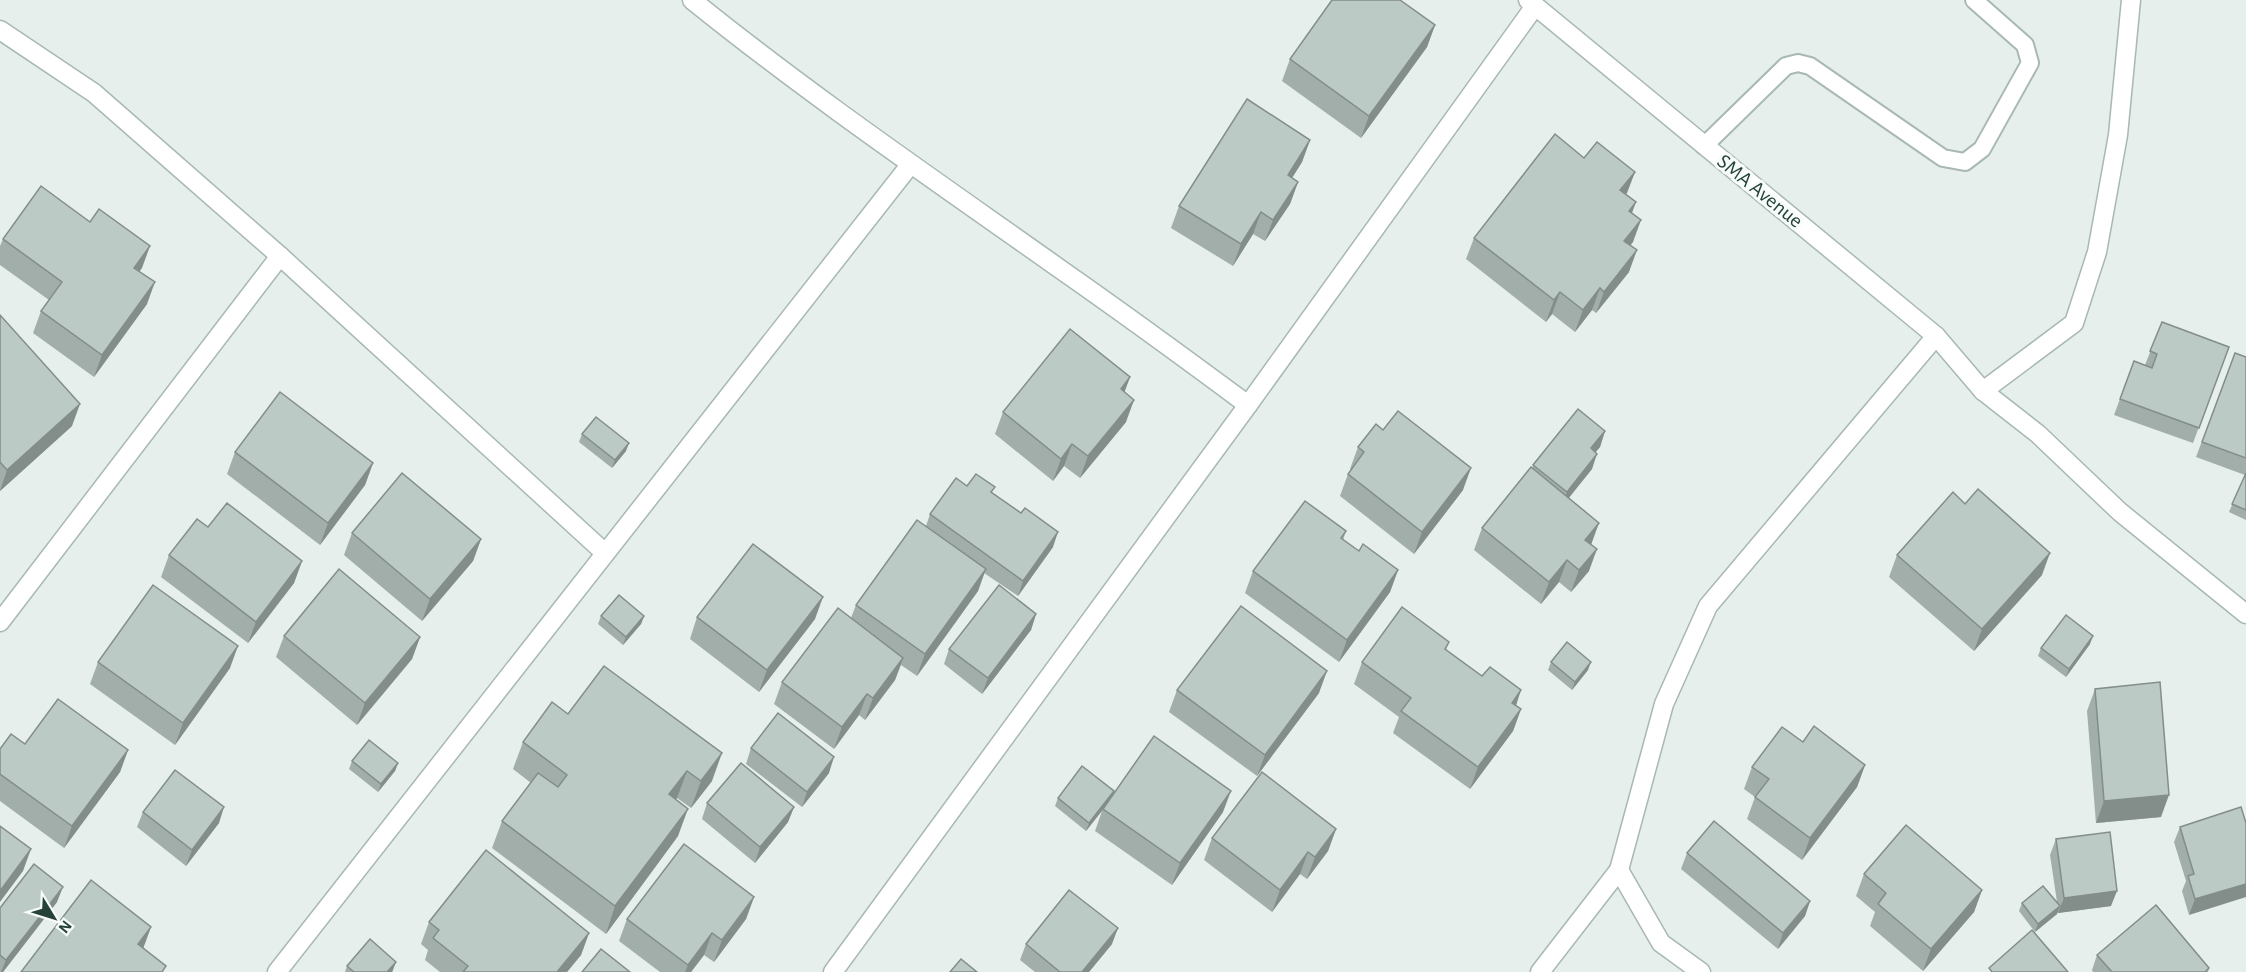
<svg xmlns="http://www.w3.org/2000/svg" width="2246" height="972" viewBox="0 0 2246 972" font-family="'Alegreya Sans',sans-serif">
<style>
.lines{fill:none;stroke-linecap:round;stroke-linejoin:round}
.service-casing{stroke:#a8b8b2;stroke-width:20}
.minor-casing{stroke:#a8b8b2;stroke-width:21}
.service{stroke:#fff;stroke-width:16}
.minor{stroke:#fff;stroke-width:18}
.wall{fill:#a1aea9}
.shaded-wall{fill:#838d89}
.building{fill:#bbcac4;stroke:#838d89;stroke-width:1.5}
.labels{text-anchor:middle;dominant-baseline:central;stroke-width:6;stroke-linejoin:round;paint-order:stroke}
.street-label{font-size:21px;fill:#24423a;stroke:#f7fbf9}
</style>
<rect width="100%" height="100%" fill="#e6efeb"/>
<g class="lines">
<defs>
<polyline id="service" points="1704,146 1786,66 1798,63 1810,66 1943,158 1965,162 1982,149 2030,63 2025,45 1974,0"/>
<g id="minor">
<path d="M 692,0 C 811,96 936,181 1060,269 C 1123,313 1186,359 1248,405"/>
<polyline points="1528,0 1936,336 1983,391 2038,434 2120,512 2246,614"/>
<polyline points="0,30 94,93 280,256 605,553"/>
<polyline points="1983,391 2074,323 2097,252 2118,135 2131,0"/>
<polyline points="0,622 280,256"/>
<polyline points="277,972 910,165"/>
<polyline points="833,972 1248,405 1535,6"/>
<polyline points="1540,972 1619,870"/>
<polyline points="1701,972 1661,943 1619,870 1664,704 1708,606 1936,336"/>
</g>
</defs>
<use href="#service" class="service-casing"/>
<use href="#minor" class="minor-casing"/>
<use href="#service" class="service"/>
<use href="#minor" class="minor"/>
</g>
<g class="wall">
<polygon points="1435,25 1427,47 1361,138 1282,81 1290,59"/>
<polygon points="1310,140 1302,162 1292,178 1298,182 1290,204 1265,241 1253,234 1233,266 1171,228 1179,206"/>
<polygon points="1584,158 1635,172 1626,194 1632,213 1633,242 1630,245 1629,272 1596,313 1592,310 1575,332 1552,314 1546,322 1466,259 1474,238"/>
<polygon points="3,239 142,268 139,271 147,304 94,377 33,333 41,311 49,300 0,265 0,246"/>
<polygon points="0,315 72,426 0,491"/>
<polygon points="2162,322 2229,347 2193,443 2114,415 2134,361 2145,365"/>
<polygon points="2235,353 2246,357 2246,520 2229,512 2245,475 2196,457"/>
<polygon points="1130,377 1124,392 1126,422 1080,478 1064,466 1053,481 995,434 1003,412"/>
<polygon points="1383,430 1463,490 1414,554 1340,496 1348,474 1351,470 1350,469 1358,447"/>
<polygon points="1605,431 1600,447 1595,452 1592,469 1569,498 1591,544 1589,571 1571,592 1559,582 1541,604 1474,550 1482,528 1532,468 1533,465"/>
<polygon points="582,434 626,451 612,468 579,442"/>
<polygon points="235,452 373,463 365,485 320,545 227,474"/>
<polygon points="967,486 993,493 1053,547 1018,596 984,573 978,591 917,676 901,665 895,680 865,720 859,715 834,749 774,704 782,682 851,618 856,605 926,526 930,514"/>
<polygon points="1965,504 2042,575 1974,651 1889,577 1897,555"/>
<polygon points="208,527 302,561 294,583 248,643 161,577 169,555"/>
<polygon points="1346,531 1343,540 1359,551 1398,570 1390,592 1339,662 1245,593 1253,571"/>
<polygon points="352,533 481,539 473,561 422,621 344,555"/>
<polygon points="1036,614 1031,630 982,694 944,664 949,649"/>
<polygon points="601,616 644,616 641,624 623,645 598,624"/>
<polygon points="697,617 815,619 759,692 690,639"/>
<polygon points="284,636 420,637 412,659 357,725 276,657"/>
<polygon points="1449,642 1446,650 1521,709 1513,731 1470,789 1393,733 1399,717 1354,684 1362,662"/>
<polygon points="2090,644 2066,677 2038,656 2041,648"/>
<polygon points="98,662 230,668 175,745 90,684"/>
<polygon points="1551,662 1588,670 1572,690 1548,670"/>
<polygon points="2095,689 2161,817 2096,823 2087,711"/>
<polygon points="1177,690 1319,693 1257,776 1169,712"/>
<polygon points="568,714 712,781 691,808 677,798 676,799 678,836 606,934 492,848 502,821 531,783 513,769 523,742"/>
<polygon points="1803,742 1865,765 1857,787 1802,860 1747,819 1755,797 1744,789 1752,767"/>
<polygon points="25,744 128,750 120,772 64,848 0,801 0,749"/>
<polygon points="751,748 829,773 802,807 746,764"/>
<polygon points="352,761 398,763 395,771 378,792 349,769"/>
<polygon points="1114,791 1113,794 1223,812 1172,885 1095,831 1102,811 1086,831 1055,806 1058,798"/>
<polygon points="707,803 794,807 788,822 755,863 702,819"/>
<polygon points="2241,807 2189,915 2182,891 2186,881 2174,842 2180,827"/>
<polygon points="143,812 219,823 186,866 137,827"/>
<polygon points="1336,829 1328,851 1307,879 1300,874 1272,912 1204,860 1212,838"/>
<polygon points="2056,839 2111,906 2058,913 2058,911 2057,914 2035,932 2019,911 2022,903 2057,902 2050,855"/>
<polygon points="1687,853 1810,901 1805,916 1778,949 1681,869"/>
<polygon points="1864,874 1982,890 1974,912 1923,971 1870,926 1875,912 1856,896"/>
<polygon points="754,897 746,919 714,962 704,955 691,972 660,972 619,941 627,919"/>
<polygon points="57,902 3,972 0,972 0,908"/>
<polygon points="429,922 589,933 581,955 567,972 440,972 425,960 428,950 421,944"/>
<polygon points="1026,944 1112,944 1089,972 1035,972 1020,960"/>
<polygon points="2097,955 2209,968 2208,972 2093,972 2092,970"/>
<polygon points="347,966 393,970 392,972 345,972"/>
</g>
<g class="shaded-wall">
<polygon points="1435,25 1427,47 1361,138 1369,116"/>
<polygon points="1310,140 1302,162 1280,197 1288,175"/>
<polygon points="1635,172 1627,193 1612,212 1620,190"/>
<polygon points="1298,182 1290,204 1265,241 1273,220"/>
<polygon points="1636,202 1628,224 1629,211"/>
<polygon points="1261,212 1253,234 1233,266 1241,244"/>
<polygon points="1641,220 1633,242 1616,263 1624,241"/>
<polygon points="150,246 142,268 126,290 134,268"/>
<polygon points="1637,250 1629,272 1596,313 1604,292"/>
<polygon points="155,282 147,304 94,377 102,355"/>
<polygon points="1600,288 1592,310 1575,332 1583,310"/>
<polygon points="1560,292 1552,314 1546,322 1554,300"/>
<polygon points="1130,377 1122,399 1121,389"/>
<polygon points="1134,400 1126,422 1080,478 1088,456"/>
<polygon points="80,404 72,426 0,491 7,470"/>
<polygon points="1605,431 1600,447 1586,464 1591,448"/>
<polygon points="629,443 626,451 612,468 615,460"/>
<polygon points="1072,444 1064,466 1053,481 1061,459"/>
<polygon points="1597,454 1592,469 1561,507 1567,492"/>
<polygon points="373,463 365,485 320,545 328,523"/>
<polygon points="1471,468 1463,490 1414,554 1422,532"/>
<polygon points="1599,523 1591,545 1585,540"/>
<polygon points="1058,532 1053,547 1018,596 1023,581"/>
<polygon points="481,539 473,561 422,621 430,599"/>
<polygon points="1597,549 1589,571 1571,592 1579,570"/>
<polygon points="2050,553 2042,575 1974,651 1982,629"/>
<polygon points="1567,560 1559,582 1541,604 1549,582"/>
<polygon points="302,561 294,583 248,643 256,622"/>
<polygon points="986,569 978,591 917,676 925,654"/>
<polygon points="1398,570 1390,592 1339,662 1347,640"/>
<polygon points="823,597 815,619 759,692 767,670"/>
<polygon points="1036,614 1031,630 982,694 988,678"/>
<polygon points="644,616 641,624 623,645 626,637"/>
<polygon points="2093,636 2090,644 2066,677 2069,669"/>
<polygon points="420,637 412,659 357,725 365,703"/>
<polygon points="238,646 230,668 175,745 183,723"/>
<polygon points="903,658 895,680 865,720 873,698"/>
<polygon points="1591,662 1588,670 1572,690 1575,682"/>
<polygon points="1327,671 1319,693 1257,776 1265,755"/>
<polygon points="1521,690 1514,712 1512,703"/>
<polygon points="867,694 859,715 834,749 842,727"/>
<polygon points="1521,709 1513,731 1470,789 1478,767"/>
<polygon points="128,750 120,772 64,848 72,826"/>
<polygon points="722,753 712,781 691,808 701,781"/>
<polygon points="834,757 829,773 802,807 807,792"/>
<polygon points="398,763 395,771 378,792 381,784"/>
<polygon points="1865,765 1857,787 1802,860 1810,838"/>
<polygon points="687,771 677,798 659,821 669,794"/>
<polygon points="1114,791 1111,799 1086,831 1089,823"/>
<polygon points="1231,791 1223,812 1172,885 1180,863"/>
<polygon points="2169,795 2161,817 2096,823 2104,801"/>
<polygon points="224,807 219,823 186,866 192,850"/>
<polygon points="794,807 788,822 755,863 760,847"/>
<polygon points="688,809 678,836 606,934 615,906"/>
<polygon points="1336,829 1328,851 1307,879 1315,857"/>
<polygon points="31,849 23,871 0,902 0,891"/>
<polygon points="1308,852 1300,874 1272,912 1280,890"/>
<polygon points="2246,884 2246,897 2189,915 2195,899"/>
<polygon points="63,887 57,902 3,972 1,972 6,960"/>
<polygon points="1982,890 1974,912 1923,971 1931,949"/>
<polygon points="2117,891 2111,906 2058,913 2064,898"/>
<polygon points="754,897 746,919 714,962 722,940"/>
<polygon points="1810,901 1805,916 1778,949 1783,933"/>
<polygon points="2060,906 2057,914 2035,932 2038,924"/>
<polygon points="151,927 143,949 138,944"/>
<polygon points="1118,928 1112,944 1089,972 1082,972"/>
<polygon points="589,933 581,955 567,972 557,972"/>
<polygon points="712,933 704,955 691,972 685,972 688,965"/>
<polygon points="396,962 393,970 392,972 387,972"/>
</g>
<g class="building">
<polygon points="1332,0 1400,0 1435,25 1369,116 1290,59"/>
<polygon points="1247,99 1310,140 1288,175 1298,182 1273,220 1261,212 1241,244 1179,206"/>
<polygon points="1555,134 1584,158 1597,142 1635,172 1620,190 1636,202 1629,211 1641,220 1624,241 1637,250 1604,292 1600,288 1583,310 1560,292 1554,300 1474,238"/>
<polygon points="41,186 90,222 99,209 150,246 134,268 155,282 102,355 41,311 62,282 3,239"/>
<polygon points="0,315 80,404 7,470 0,462"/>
<polygon points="2162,322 2229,347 2199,428 2120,399 2134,361 2152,368 2157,354 2150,351"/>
<polygon points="1070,329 1130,377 1121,389 1134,400 1088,456 1072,444 1061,459 1003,412"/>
<polygon points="2235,353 2246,357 2246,458 2202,442"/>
<polygon points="280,392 373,463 328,523 235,452"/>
<polygon points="1578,409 1605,431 1591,448 1597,454 1567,492 1533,465"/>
<polygon points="1398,411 1471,468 1422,532 1348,474 1364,452 1358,447 1376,424 1383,430"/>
<polygon points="596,417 629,443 615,460 582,434"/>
<polygon points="1531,467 1599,523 1585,540 1597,549 1579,570 1567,560 1549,582 1482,528"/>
<polygon points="402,473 481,539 430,599 352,533"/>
<polygon points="2246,473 2246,510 2232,504"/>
<polygon points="976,474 995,487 991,492 1021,513 1025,508 1058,532 1023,581 930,514 956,478 967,486"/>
<polygon points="1978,489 2050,553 1982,629 1897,555 1953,492 1965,504"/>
<polygon points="1305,501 1346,531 1341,538 1359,551 1363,544 1398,570 1347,640 1253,571"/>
<polygon points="227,503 302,561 256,622 169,555 197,519 208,527"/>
<polygon points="917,520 986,569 925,654 856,605"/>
<polygon points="753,544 823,597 767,670 697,617"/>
<polygon points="339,569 420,637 365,703 284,636"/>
<polygon points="153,585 238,646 183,723 98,662"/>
<polygon points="999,585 1036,614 988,678 949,649"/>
<polygon points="619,595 644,616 626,637 601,616"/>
<polygon points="1241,606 1327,671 1265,755 1177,690"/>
<polygon points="1402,607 1449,642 1445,649 1482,676 1490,667 1521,690 1512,703 1521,709 1478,767 1401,711 1411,698 1362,662"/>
<polygon points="838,608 903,658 873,698 867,694 842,727 782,682"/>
<polygon points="2066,615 2093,636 2069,669 2041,648"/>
<polygon points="1567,642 1591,662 1575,682 1551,662"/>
<polygon points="604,666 722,753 701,781 687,771 669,794 688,809 615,906 502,821 538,773 558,787 567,775 523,742 552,702 568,714"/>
<polygon points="2160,682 2169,795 2104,801 2095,689"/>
<polygon points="58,699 128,750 72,826 0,774 0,749 11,734 25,744"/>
<polygon points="778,713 834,757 807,792 751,748"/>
<polygon points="1814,726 1865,765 1810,838 1755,797 1769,779 1752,767 1782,727 1803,742"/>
<polygon points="1154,736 1231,791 1180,863 1103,809"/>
<polygon points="369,740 398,763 381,784 352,761"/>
<polygon points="741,763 794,807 760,847 707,803"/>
<polygon points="1082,766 1114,791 1089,823 1058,798"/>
<polygon points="175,770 224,807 192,850 143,812"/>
<polygon points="1262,772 1336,829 1315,857 1308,852 1280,890 1212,838"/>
<polygon points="2241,807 2246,823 2246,884 2195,899 2188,876 2194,874 2180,827"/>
<polygon points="1714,821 1810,901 1783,933 1687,853"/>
<polygon points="1906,825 1982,890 1931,949 1878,904 1886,893 1864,874"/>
<polygon points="0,826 31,849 0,891"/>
<polygon points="2110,832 2117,891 2064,898 2056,839"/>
<polygon points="684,844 754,897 722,940 712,933 688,965 627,919"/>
<polygon points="486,850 589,933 557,972 463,972 468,966 433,938 439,930 429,922"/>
<polygon points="34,864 63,887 6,960 0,955 0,908"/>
<polygon points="91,880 151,927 138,944 166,966 162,972 21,972"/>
<polygon points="2043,886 2060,906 2038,924 2022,903"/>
<polygon points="1069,890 1118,928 1082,972 1060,972 1026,944"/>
<polygon points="2156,905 2209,968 2205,972 2112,972 2097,955"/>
<polygon points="2032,930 2068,972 1992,972 1989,968"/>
<polygon points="370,939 396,962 387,972 354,972 347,966"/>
<polygon points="601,949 630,972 582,972"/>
<polygon points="961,959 977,972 950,972"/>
</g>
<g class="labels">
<g class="street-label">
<text transform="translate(1760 191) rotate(39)">SMA Avenue</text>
</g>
</g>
<g transform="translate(54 918) rotate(128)" stroke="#f7fbf9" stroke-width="4.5" paint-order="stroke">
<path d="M0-4.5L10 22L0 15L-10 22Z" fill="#24423a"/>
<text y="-9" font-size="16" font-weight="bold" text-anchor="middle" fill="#24423a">N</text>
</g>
</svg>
